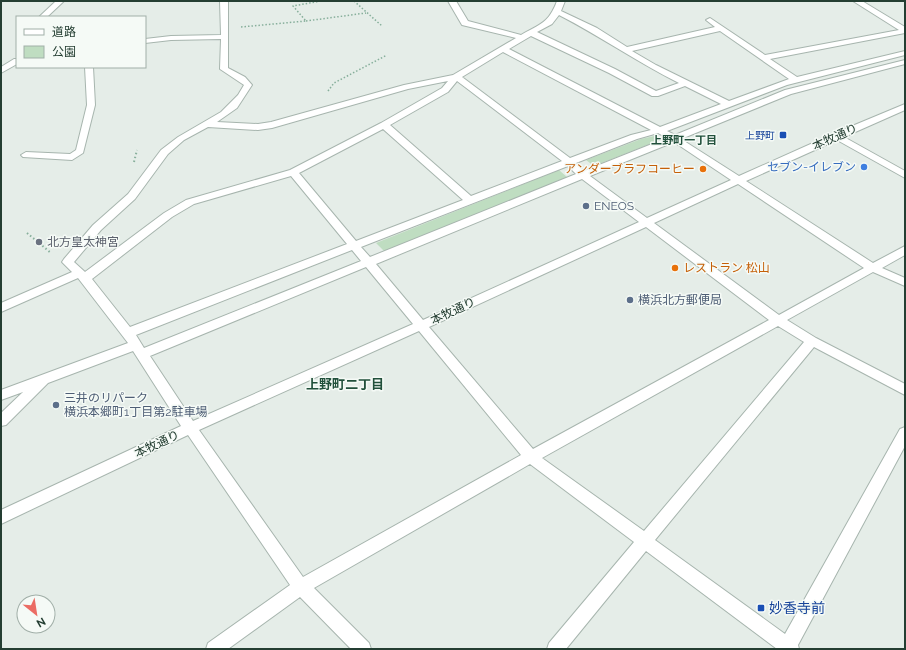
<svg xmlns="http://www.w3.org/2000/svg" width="906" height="650" viewBox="0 0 906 650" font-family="Raleway,'Noto Sans JP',sans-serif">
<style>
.green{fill:#bfddc1}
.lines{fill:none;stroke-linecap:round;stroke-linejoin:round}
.minor-casing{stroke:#a7b5ae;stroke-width:2}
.path-far1{stroke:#87af9b;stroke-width:1.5;stroke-dasharray:1.5 2;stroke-linecap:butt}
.path{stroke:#87af9b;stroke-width:2;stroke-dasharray:1.5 2.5;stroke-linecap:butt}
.minor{fill:#fff;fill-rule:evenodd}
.transit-dot{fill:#1a4fb4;stroke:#f5faf6;stroke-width:1.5}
.shop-dot{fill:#3f7fe0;stroke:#f5faf6;stroke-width:1.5}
.food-dot{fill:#e8710a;stroke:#f5faf6;stroke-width:1.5}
.service-dot{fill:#5c6f8a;stroke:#f5faf6;stroke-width:1.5}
.worship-dot{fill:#6b7280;stroke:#f5faf6;stroke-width:1.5}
.labels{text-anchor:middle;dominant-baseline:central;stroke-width:3;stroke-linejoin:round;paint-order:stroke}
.far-transit-label{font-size:10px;fill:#164399;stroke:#f5faf6;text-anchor:end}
.far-neighbourhood-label{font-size:11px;font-weight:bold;fill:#21503b;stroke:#f5faf6}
.street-label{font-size:12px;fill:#243e32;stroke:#f5faf6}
.shop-label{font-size:12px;fill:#366cbe;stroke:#f5faf6;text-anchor:end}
.food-label{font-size:12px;fill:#c56008;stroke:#f5faf6;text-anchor:end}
.service-label{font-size:12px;fill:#4e5e75;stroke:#f5faf6;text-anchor:start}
.worship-label{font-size:12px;fill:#5b616d;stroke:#f5faf6;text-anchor:start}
.neighbourhood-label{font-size:13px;font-weight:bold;fill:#21503b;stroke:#f5faf6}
.near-transit-label{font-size:14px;fill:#164399;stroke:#f5faf6;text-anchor:start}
</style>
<rect width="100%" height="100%" fill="#e5ede8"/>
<g class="green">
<polygon points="654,136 660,140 594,166 586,160 641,139"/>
<polygon points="559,170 568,178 384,251 376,243"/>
</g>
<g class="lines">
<defs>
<g id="minor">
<polygon points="56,1 64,1 47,17 39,17"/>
<path d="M 220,1 L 228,1 L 228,68 L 245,77 L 252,85 L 237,108 L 217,122 L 258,124 L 271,122 L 404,85 L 453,75 L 516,38 L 462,25 L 448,1 L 456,1 L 468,21 L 521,35 C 540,24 549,23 557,1 L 565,1 L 561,11 L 597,28 L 627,47 L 715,27 L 706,20 L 710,18 L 765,55 L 899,30 L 853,1 L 862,1 L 905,27 L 905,33 L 770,59 L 797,77 L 905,51 L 905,55 L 787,85 L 667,131 L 675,135 L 785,90 L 905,60 L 905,64 L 791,94 L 681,139 L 739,176 L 833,134 L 905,104 L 905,110 L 844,137 L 905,171 L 905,178 L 837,140 L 746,181 L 873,263 L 905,246 L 905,255 L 882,268 L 905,278 L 905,286 L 873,272 L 787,320 L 816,338 L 905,384 L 905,395 L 814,347 L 655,540 L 785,634 L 900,429 L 905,427 L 905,446 L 798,645 L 799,649 L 777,649 L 646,551 L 566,649 L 547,649 L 549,643 L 634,542 L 530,464 L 314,588 L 369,643 L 371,649 L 351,649 L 300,597 L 228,649 L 206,649 L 208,643 L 290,585 L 188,435 L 1,524 L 1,510 L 181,426 L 133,351 L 48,383 L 6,425 L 1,426 L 1,413 L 23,392 L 1,400 L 1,390 L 128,343 L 78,278 L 1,312 L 1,303 L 72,272 L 62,262 L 64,259 L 93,225 L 128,194 L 161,150 L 178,137 L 221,112 L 238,95 L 244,85 L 220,69 L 221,39 L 171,40 L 145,43 L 145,39 L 171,36 L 221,35 ZM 559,15 C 600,36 637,62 679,83 L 656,91 L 615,69 L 537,32 L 552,24 ZM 720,31 L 789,79 L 729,101 L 656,65 L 632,51 ZM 531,36 L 609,73 L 652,96 L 658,96 L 685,86 L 721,104 L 660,127 L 509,49 ZM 503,52 L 651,130 L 631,135 L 570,158 L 462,77 ZM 448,81 L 442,88 L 381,123 L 290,170 L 186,200 L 164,213 L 85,272 L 74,262 L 101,230 L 135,199 L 168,154 L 184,140 L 208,127 L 258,130 L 272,128 L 408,89 ZM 457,81 L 469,90 L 562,161 L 471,196 L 390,125 L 448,92 ZM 383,129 L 463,200 L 356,241 L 299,173 ZM 658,133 L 667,138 L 584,171 L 576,163 L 637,139 ZM 674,142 L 731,180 L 647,218 L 590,176 ZM 568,166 L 576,174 L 370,257 L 361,247 ZM 291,176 L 347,244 L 130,327 L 92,279 L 172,217 L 194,204 ZM 582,179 L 639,222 L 423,320 L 376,264 ZM 738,184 L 864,268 L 779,315 L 654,223 ZM 646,227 L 769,320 L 533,449 L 429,327 ZM 352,250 L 361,261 L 144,348 L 136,335 ZM 366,267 L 413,324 L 193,421 L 150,356 ZM 778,326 L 804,342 L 644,531 L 542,458 ZM 419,331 L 521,455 L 303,577 L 199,430 Z"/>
<polygon points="14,59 17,59 17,64 1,73 1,67"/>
<polygon points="85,67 93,67 95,105 83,153 72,160 23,157 21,155 26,152 70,154 76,150 87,105"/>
</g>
</defs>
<use href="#minor" class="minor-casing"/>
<g class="path-far1">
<polyline points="354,1 382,26"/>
<polyline points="1,7 1,12"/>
<polyline points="306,21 366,13"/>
<polyline points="241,27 306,21 293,6 321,1"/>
<polyline points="328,91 334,83 387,55"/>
</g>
<g class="path">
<polyline points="134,162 137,150"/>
<polyline points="27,233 51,253"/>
</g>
<use href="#minor" class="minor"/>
</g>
<g class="transit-dot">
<rect x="779" y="131" width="8" height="8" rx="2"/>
<rect x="757" y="604" width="8" height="8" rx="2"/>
</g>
<circle class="shop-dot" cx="864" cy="167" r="4"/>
<g class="food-dot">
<circle cx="703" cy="169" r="4"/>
<circle cx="675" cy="268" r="4"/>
</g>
<g class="service-dot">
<circle cx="586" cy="206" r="4"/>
<circle cx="630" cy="300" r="4"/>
<circle cx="56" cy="405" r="4"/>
</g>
<circle class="worship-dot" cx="39" cy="242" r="4"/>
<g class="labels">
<g class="far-transit-label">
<text x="775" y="135">上野町</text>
</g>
<g class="far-neighbourhood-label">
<text x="684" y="140">上野町一丁目</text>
</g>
<g class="street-label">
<text transform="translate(835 137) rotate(-24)">本牧通り</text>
<text transform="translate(453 311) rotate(-25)">本牧通り</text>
<text transform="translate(157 444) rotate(-25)">本牧通り</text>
</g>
<g class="shop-label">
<text x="856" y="167">セブン-イレブン</text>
</g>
<g class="food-label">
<text x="695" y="169">アンダーブラフコーヒー</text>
<text x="683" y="268" text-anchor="start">レストラン 松山</text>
</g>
<g class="service-label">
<text x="594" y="206">ENEOS</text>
<text x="638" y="300">横浜北方郵便局</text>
<text x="64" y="398">三井のリパーク<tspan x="64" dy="14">横浜本郷町1丁目第2駐車場</tspan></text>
</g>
<g class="worship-label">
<text x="47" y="242">北方皇太神宮</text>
</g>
<g class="neighbourhood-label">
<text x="345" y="384">上野町二丁目</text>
</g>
<g class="near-transit-label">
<text x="769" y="608">妙香寺前</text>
</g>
</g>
<rect width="906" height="650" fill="none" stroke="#243e32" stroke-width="4"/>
<rect x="16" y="16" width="130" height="52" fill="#f5faf6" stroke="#a1afa8"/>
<rect x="24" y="29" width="20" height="6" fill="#ffffff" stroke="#a1afa8"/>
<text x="52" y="36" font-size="12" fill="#243e32">道路</text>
<rect x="24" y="46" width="20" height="12" fill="#bfddc1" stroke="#a1afa8"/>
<text x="52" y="56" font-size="12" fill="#243e32">公園</text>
<g transform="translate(36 614) rotate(150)"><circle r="19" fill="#f5faf6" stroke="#a1afa8"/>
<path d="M0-3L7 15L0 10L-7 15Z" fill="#eb6c64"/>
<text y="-6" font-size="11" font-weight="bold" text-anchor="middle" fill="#243e32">N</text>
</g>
</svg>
